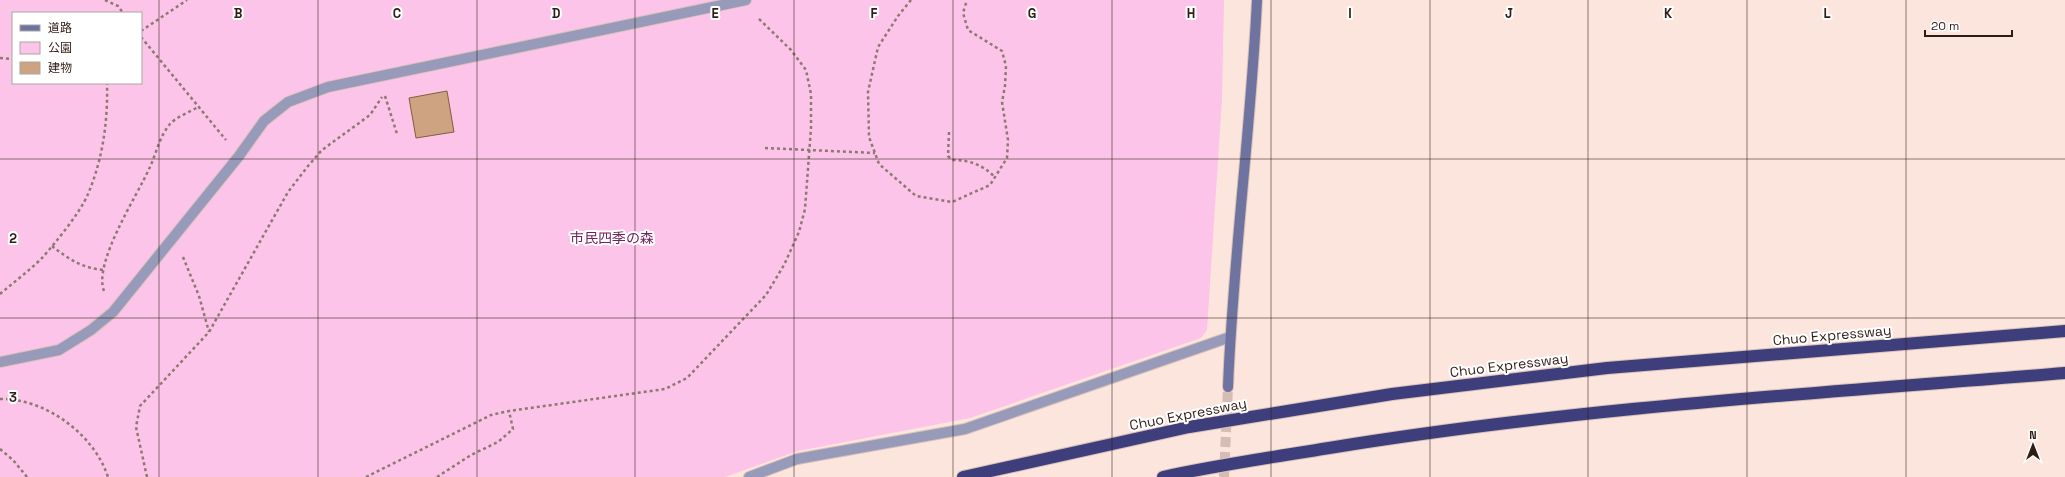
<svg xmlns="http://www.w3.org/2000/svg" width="2065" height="477" viewBox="0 0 2065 477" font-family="'Space Grotesk','Noto Sans JP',sans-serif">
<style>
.green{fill:#fcc4e8;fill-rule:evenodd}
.building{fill:#cda381;stroke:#835d3d}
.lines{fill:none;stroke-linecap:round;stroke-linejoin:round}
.secondary-tunnel{stroke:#d3bdb5;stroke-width:10;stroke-dasharray:10 5;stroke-linecap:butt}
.lane-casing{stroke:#d7c1b9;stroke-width:12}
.street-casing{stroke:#d7c1b9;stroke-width:12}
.secondary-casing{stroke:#d7c1b9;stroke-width:12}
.highway-casing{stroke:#d7c1b9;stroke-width:14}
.path{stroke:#8e7971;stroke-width:2.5;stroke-dasharray:3 3;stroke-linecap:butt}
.lane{stroke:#979ab9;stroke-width:10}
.street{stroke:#979ab9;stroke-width:10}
.secondary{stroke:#6f739f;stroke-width:10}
.highway{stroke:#3d3e7b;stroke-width:12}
.grid{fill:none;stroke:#2f1c15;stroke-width:1;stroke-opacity:0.55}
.labels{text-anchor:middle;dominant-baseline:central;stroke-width:4;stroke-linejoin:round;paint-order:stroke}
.park-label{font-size:14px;fill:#71225c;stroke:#fff}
.street-label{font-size:14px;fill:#2f1c15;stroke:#fff}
.grid-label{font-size:13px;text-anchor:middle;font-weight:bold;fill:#2f1c15;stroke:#fff;stroke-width:4;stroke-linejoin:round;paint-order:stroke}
</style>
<rect width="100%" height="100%" fill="#fce5dd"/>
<path class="green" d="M 0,0 L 1224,0 L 1222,99 L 1207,330 L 1201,338 L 970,418 L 798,451 L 725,477 L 0,477 ZM 13,13 L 141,13 L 141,83 L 13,83 Z"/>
<polygon class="building" points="447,91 454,132 416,138 409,98"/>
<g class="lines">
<polyline class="secondary-tunnel" points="1224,477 1228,387"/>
<defs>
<polyline id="lane" points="0,362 59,350 91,330 113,312 239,156 264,121 288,102 328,87 746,0"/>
<polyline id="street" points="749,477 797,459 965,429 1230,337"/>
<path id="secondary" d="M 1228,387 C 1233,257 1251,129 1257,0"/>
<g id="highway">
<polyline points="963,477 1189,427 1392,394 1607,368 2065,331"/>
<path d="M 1163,477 C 1218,465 1274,457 1329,448 C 1573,408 1819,393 2065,373"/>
</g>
</defs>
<use href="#lane" class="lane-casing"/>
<use href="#street" class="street-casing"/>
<use href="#secondary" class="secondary-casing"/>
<use href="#highway" class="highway-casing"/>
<g class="path">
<polyline points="105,0 118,6 123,13"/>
<polyline points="911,0 898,16 878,47 868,92 869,137 879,164 916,196 952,202 990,185 1007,158 1008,140 1002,102 1005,86 1006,66 1002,51 968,30 963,13 967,0"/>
<polyline points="141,31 187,0"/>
<polyline points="141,37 226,140"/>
<polyline points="0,58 13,59"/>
<polyline points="385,96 397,134"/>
<path d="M 949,132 L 948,156 L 952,160 C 971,160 982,165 995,177"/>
<polyline points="765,148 875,153"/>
<path d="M 52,246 C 68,259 84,269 105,270"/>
<polyline points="183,257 199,296 209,332"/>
<path d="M 104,291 C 93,263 137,196 149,169 C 156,155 159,137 170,124 C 176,117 190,112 198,107"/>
<path d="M 0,294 C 14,282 29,271 42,258 C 56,242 80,213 88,194 C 103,159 108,120 107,83"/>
<path d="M 0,399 C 45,398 94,434 108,477"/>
<polyline points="0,449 13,460 27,477"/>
<polyline points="147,477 136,427 140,406 209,332 288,192 308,166 322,150 370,115 382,97"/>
<polyline points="366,477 491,415 509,411 665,389 687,378 766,295 784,265 799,232 805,209 811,128 811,94 806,70 791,50 757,17"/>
<polyline points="437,477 471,455 498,442 513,429 509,411"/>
</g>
<use href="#lane" class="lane"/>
<use href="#street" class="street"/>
<use href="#secondary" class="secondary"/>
<use href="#highway" class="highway"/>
</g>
<path class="grid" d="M 159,0 L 159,477M 318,0 L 318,477M 477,0 L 477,477M 635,0 L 635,477M 794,0 L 794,477M 953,0 L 953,477M 1112,0 L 1112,477M 1271,0 L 1271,477M 1430,0 L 1430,477M 1588,0 L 1588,477M 1747,0 L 1747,477M 1906,0 L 1906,477M 0,159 L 2065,159M 0,318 L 2065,318"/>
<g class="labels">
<g class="park-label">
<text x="612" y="238">市民四季の森</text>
</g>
<g class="street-label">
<text transform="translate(1832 335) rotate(-5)">Chuo Expressway</text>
<text transform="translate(1509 365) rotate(-7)">Chuo Expressway</text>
<text transform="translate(1188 414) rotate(-11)">Chuo Expressway</text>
</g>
</g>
<g class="grid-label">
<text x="238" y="18">B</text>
<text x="397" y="18">C</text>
<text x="556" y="18">D</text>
<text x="715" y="18">E</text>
<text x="874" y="18">F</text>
<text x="1032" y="18">G</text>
<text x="1191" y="18">H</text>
<text x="1350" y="18">I</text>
<text x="1509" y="18">J</text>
<text x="1668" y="18">K</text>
<text x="1827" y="18">L</text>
<text x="13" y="243">2</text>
<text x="13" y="402">3</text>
</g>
<rect x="12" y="12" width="130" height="72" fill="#ffffff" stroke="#aca4a1"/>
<rect x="20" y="25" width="20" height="6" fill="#6f739f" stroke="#aca4a1"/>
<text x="48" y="32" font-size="12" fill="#2f1c15">道路</text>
<rect x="20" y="42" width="20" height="12" fill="#fcc4e8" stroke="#aca4a1"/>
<text x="48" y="52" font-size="12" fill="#2f1c15">公園</text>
<rect x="20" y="62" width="20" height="12" fill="#cda381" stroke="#aca4a1"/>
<text x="48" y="72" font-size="12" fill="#2f1c15">建物</text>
<g transform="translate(2033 445)" stroke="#ffffff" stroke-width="3" paint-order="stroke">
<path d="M0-3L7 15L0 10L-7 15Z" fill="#2f1c15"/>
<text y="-6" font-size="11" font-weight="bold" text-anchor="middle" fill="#2f1c15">N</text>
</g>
<path d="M1925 30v6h87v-6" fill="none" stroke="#2f1c15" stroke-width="2"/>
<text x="1931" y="30" font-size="12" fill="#2f1c15" stroke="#ffffff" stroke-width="3" paint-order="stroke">20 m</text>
</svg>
